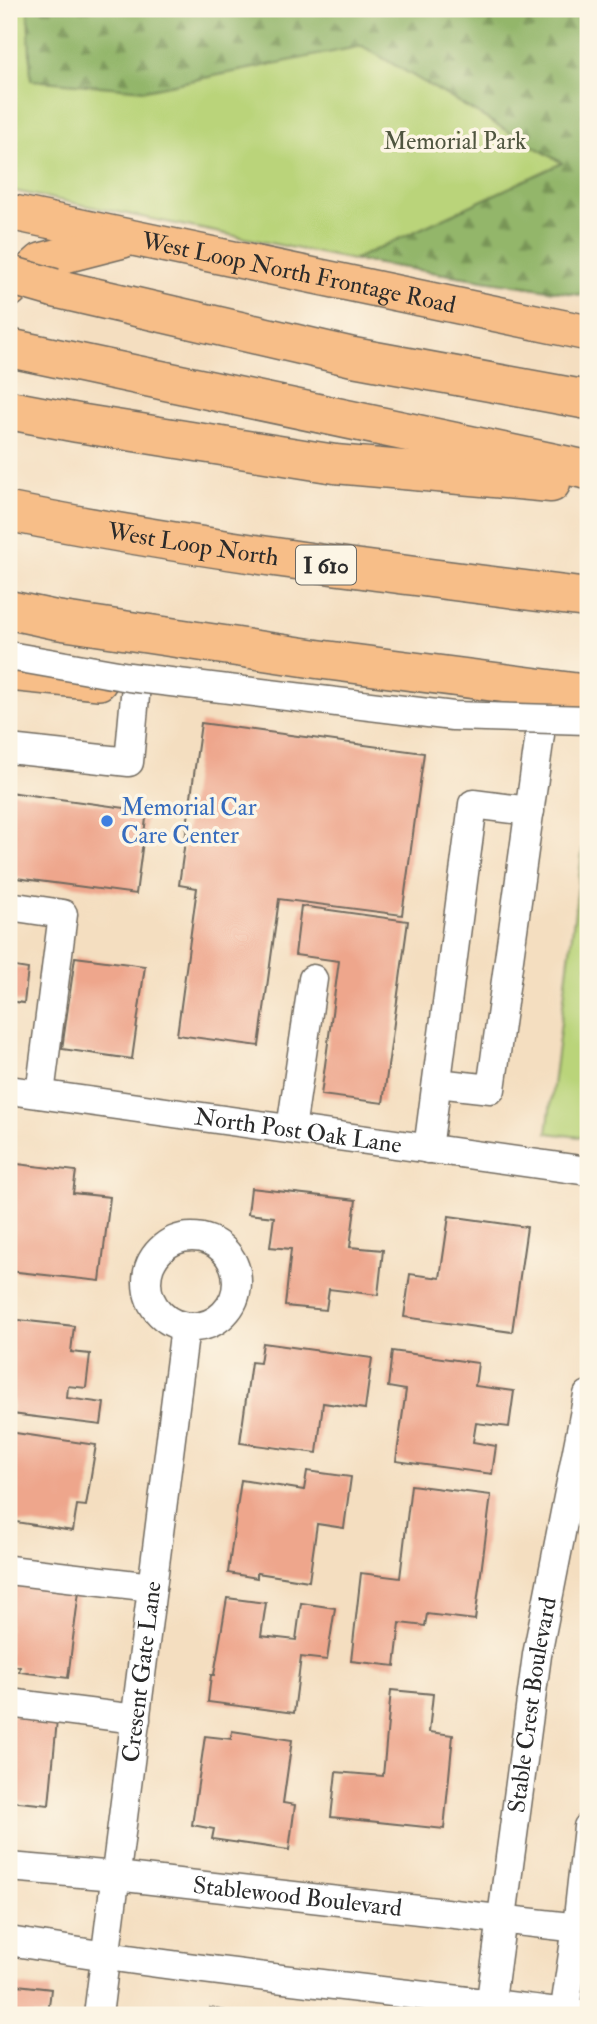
<svg xmlns="http://www.w3.org/2000/svg" width="597" height="2024" viewBox="0 0 597 2024" font-family="'IM FELL Double Pica',serif">
<style>
.green{fill:#bad47a;stroke:#728052;stroke-width:2}
.forest{fill:url(#forest-firs);stroke:#5f704a;stroke-width:2}
.building{fill:#eea68c}
.lines{fill:none;stroke-linecap:round;stroke-linejoin:round}
.minor-casing{stroke:#716a5f;stroke-width:31}
.major-casing{stroke:#716a5f;stroke-width:38}
.highway-casing{stroke:#716a5f;stroke-width:41}
.minor{stroke:#fff;stroke-width:28}
.major{stroke:#f7be88;stroke-width:35}
.highway{stroke:#f7be88;stroke-width:38}
.minor-bridge-casing{stroke:#716a5f;stroke-width:31;stroke-linecap:butt}
.highway-bridge-casing{stroke:#716a5f;stroke-width:41;stroke-linecap:butt}
.minor-bridge{stroke:#fff;stroke-width:28}
.highway-bridge{stroke:#f7be88;stroke-width:38}
.shop-dot{fill:#3f7fe0;stroke:#fcf5e5;stroke-width:2.5}
.labels{text-anchor:middle;dominant-baseline:central;stroke-width:7;stroke-linejoin:round;paint-order:stroke}
.shield{fill:#fcf5e5;stroke:#6a6863;stroke-width:2}
.shield-label{font-size:23px;font-weight:bold;fill:#2b2b2b}
.park-label{font-size:24px;fill:#4f553f;stroke:#fcf5e5}
.street-label{font-size:24px;fill:#2b2b2b;stroke:#fcf5e5}
.shop-label{font-size:24px;fill:#366cbe;stroke:#fcf5e5;text-anchor:start}
</style>
<defs>
<pattern id="forest-firs" width="22" height="20" patternUnits="userSpaceOnUse" patternTransform="scale(1.75)"><rect width="22" height="20" fill="#93b66a"/><path d="M5 1l3.5 6h-7zM16 11l3.5 6h-7z" fill="#789457"/></pattern>
</defs>
<rect width="100%" height="100%" fill="#fcf5e5"/>
<filter id="ink" filterUnits="userSpaceOnUse"><feTurbulence type="fractalNoise" baseFrequency=".0143" numOctaves="2"/><feDisplacementMap in="SourceGraphic" scale="14" xChannelSelector="R" yChannelSelector="G"/><feConvolveMatrix kernelMatrix="1 2 1 2 8 2 1 2 1" color-interpolation-filters="sRGB"/></filter>
<filter id="wash" filterUnits="userSpaceOnUse"><feTurbulence type="fractalNoise" baseFrequency=".00686" numOctaves="4" result="noise"/><feDisplacementMap in="SourceGraphic" scale="28" xChannelSelector="R" yChannelSelector="G"/><feGaussianBlur stdDeviation="1.57" result="paint"/><feColorMatrix in="noise" values="0 0 0 0 0 0 0 0 0 0 0 0 0 0 0 0 0 1.4 0 .05"/><feComposite in="paint" operator="in"/></filter>
<g filter="url(#wash)">
<rect width="100%" height="100%" fill="#f4dec0"/>
<g class="green">
<polygon points="9,9 588,9 588,296 353,260 9,190"/>
<polygon points="588,807 588,1138 547,1133"/>
</g>
<polygon class="forest" points="28,9 588,9 588,296 353,260 562,163 362,46 145,90 31,80"/>
<g id="blocks">
<g class="building">
<polygon points="201,723 424,753 402,915 279,899 259,1046 177,1035 197,888 179,885"/>
<polygon points="9,792 147,811 136,894 9,877"/>
<polygon points="301,906 408,921 383,1103 321,1095 339,961 295,955"/>
<polygon points="75,957 145,966 132,1059 62,1049"/>
<polygon points="9,966 28,969 24,1003 9,1001"/>
<polygon points="9,1163 76,1171 73,1193 110,1197 100,1281 9,1271"/>
<polygon points="251,1188 356,1200 350,1247 383,1250 378,1295 329,1289 326,1310 285,1306 291,1249 270,1247 274,1217 248,1214"/>
<polygon points="449,1216 527,1227 512,1332 404,1317 410,1274 440,1278"/>
<polygon points="9,1319 74,1326 71,1352 90,1354 86,1388 68,1386 67,1398 104,1403 101,1425 12,1414 13,1401 9,1400"/>
<polygon points="263,1343 372,1358 365,1409 323,1403 317,1453 240,1443 251,1362 260,1363"/>
<polygon points="392,1351 478,1363 475,1386 514,1391 509,1427 476,1423 473,1442 496,1446 492,1474 396,1461 406,1390 388,1387"/>
<polygon points="9,1432 96,1445 86,1506 77,1505 73,1531 9,1521"/>
<polygon points="307,1471 351,1477 344,1528 317,1524 309,1581 257,1573 257,1578 228,1573 241,1480 304,1490"/>
<polygon points="411,1485 491,1495 475,1620 427,1614 425,1626 400,1623 395,1666 351,1661 361,1573 400,1578"/>
<polygon points="9,1583 79,1591 68,1678 19,1672 20,1667 9,1665"/>
<polygon points="227,1598 266,1603 261,1636 296,1640 301,1603 335,1608 327,1660 301,1657 294,1713 208,1702 211,1675 214,1675"/>
<polygon points="391,1690 433,1694 429,1732 453,1735 444,1829 331,1817 336,1772 383,1776"/>
<polygon points="9,1715 57,1720 49,1805 9,1801"/>
<polygon points="232,1731 292,1740 283,1803 295,1805 289,1850 212,1839 214,1829 192,1825 205,1736 231,1739"/>
<polygon points="9,1984 51,1989 48,2015 9,2015"/>
<polygon points="210,2008 243,2014 243,2015 209,2015"/>
</g>
</g>
</g>
<g filter="url(#ink)">
<use href="#blocks" fill-opacity="0" stroke="#716a5f" stroke-width="2"/>
<g class="lines">
<defs>
<g id="minor">
<polyline points="9,749 129,762 136,685"/>
<polyline points="9,906 63,914 40,1094"/>
<polyline points="437,1083 491,1089 542,720"/>
<path id="s1" d="M 9,1090 L 588,1171"/>
<polyline points="291,1129 313,979"/>
<polyline points="428,1149 473,804 530,811"/>
<circle cx="192" cy="1282" r="45"/>
<polyline points="9,1570 152,1587"/>
<polyline points="9,1703 136,1719"/>
<path id="s2" d="M 9,1867 L 116,1876 L 588,1929"/>
<path d="M 9,1941 C 199,1972 392,1991 583,2015"/>
<path id="s3" d="M 98,2015 L 185,1327"/>
<path id="s4" d="M 489,2015 L 537,1655 L 588,1395"/>
<polyline points="564,2015 577,1927 588,1827"/>
</g>
<g id="major">
<path id="s5" d="M 9,212 L 588,333"/>
<polyline points="9,290 41,261 123,240"/>
<polyline points="9,673 99,682"/>
</g>
<g id="highway">
<polyline points="54,288 353,357 588,400"/>
<polyline points="9,348 588,470"/>
<polyline points="9,410 78,423 335,464 551,483"/>
<path id="s6" d="M 9,512 C 200,550 395,574 588,598"/>
<polyline points="9,610 56,620 317,659 588,694"/>
</g>
</defs>
<use href="#minor" class="minor-casing"/>
<use href="#major" class="major-casing"/>
<use href="#highway" class="highway-casing"/>
<use href="#minor" class="minor"/>
<use href="#major" class="major"/>
<use href="#highway" class="highway"/>
<defs>
<polyline id="minor-bridge" points="9,656 129,677 453,716 588,720"/>
<polyline id="highway-bridge" points="9,275 54,288"/>
</defs>
<use href="#minor-bridge" class="minor-bridge-casing"/>
<use href="#highway-bridge" class="highway-bridge-casing"/>
<use href="#minor-bridge" class="minor-bridge"/>
<use href="#highway-bridge" class="highway-bridge"/>
</g>
</g>
<circle class="shop-dot" cx="107" cy="821" r="7"/>
<g class="labels">
<rect class="shield" x="296" y="545.5" width="60" height="39" rx="5"/>
<g class="shield-label">
<text x="326" y="565">I 610</text>
</g>
<g class="park-label">
<text x="455" y="141">Memorial Park</text>
</g>
<g class="street-label">
<text stroke="none"><textPath href="#s5" startOffset="296">West Loop North Frontage Road</textPath></text>
<text stroke="none"><textPath href="#s6" startOffset="187">West Loop North</textPath></text>
<text stroke="none"><textPath href="#s1" startOffset="292">North Post Oak Lane</textPath></text>
<text stroke="none"><textPath href="#s3" startOffset="346">Cresent Gate Lane</textPath></text>
<text stroke="none"><textPath href="#s4" startOffset="313">Stable Crest Boulevard</textPath></text>
<text stroke="none"><textPath href="#s2" startOffset="290">Stablewood Boulevard</textPath></text>
</g>
<g class="shop-label">
<text x="121" y="807">Memorial Car<tspan x="121" dy="28">Care Center</tspan></text>
</g>
</g>
<rect width="597" height="2024" fill="none" stroke="#fcf5e5" stroke-width="35"/>
</svg>
